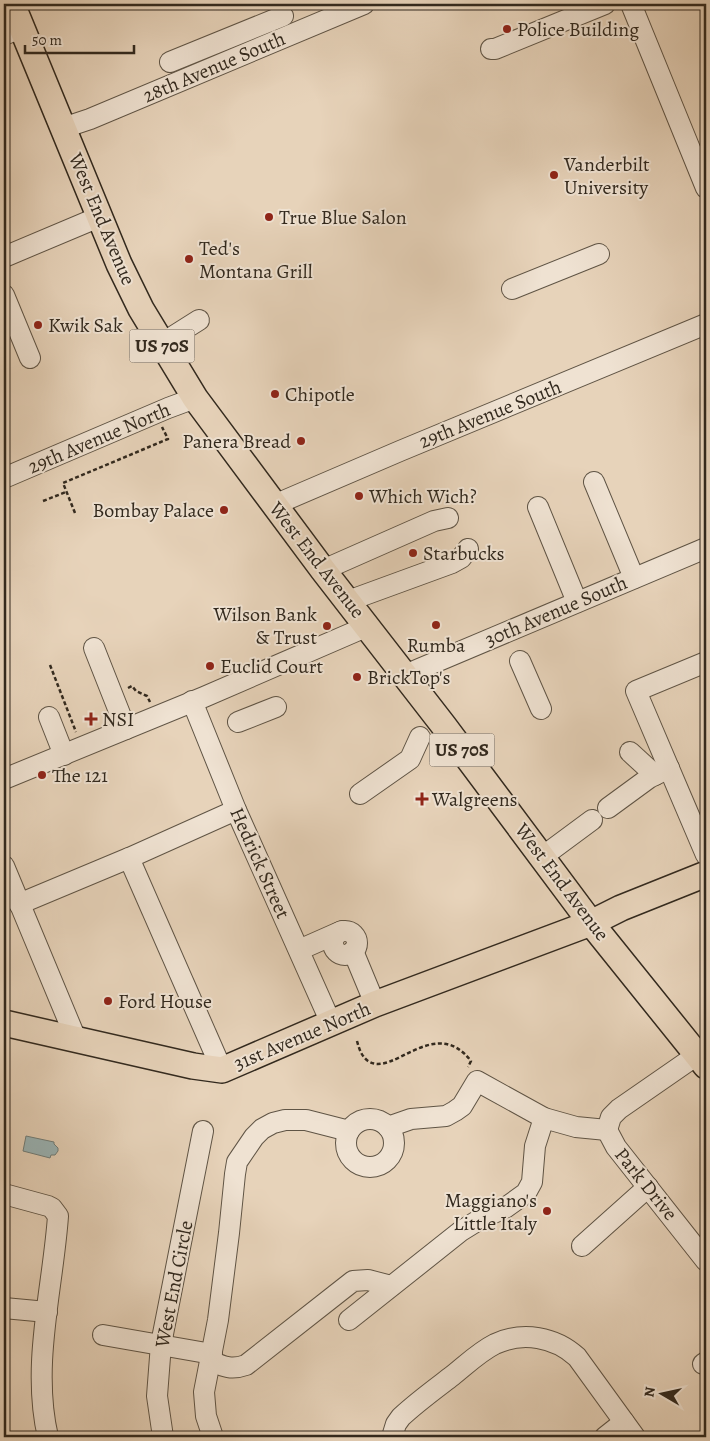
<svg xmlns="http://www.w3.org/2000/svg" width="710" height="1441" viewBox="0 0 710 1441" font-family="Alegreya,serif">
<style>
.water{fill:#9ab6b9;stroke:#707e7b}
.lines{fill:none;stroke-linecap:round;stroke-linejoin:round}
.minor-casing{stroke:#5f5445;stroke-width:22}
.major-casing{stroke:#32291e;stroke-width:28}
.path{stroke:#32291e;stroke-width:2.5;stroke-dasharray:4 2.5;stroke-linecap:butt}
.minor{stroke:#efe2d2;stroke-width:20}
.major{stroke:#e7d3ba;stroke-width:25}
.poi-dot{fill:#8f2418;stroke:#efe2d2;stroke-width:2}
.labels{text-anchor:middle;dominant-baseline:central;stroke-width:4;stroke-linejoin:round;paint-order:stroke}
.shield{fill:#efe2d2;stroke:#6b6054;stroke-width:1}
.shield-label{font-size:19px;font-weight:bold;fill:#32291e}
.poi-label{font-size:20px;fill:#32291e;stroke:#efe2d2;text-anchor:start}
.street-label{font-size:20px;fill:#32291e;stroke:#efe2d2}
</style>
<rect width="100%" height="100%" fill="#e7d3ba"/>
<filter id="stains"><feTurbulence type="fractalNoise" baseFrequency=".004" numOctaves="4"/><feColorMatrix values="0 0 0 0 .2 0 0 0 0 .09 0 0 0 0 .02 0 0 0 .5 -.17"/></filter>
<radialGradient id="worn" r=".72"><stop offset=".6" stop-color="#630" stop-opacity="0"/><stop offset="1" stop-color="#630" stop-opacity=".3"/></radialGradient>
<polygon class="water" points="26,1136 54,1142 54,1144 58,1148 58,1151 55,1155 51,1155 50,1158 23,1151"/>
<g class="lines">
<defs>
<g id="minor">
<polyline points="631,4 706,188"/>
<polyline points="4,35 22,27"/>
<polyline points="491,49 495,49 605,4"/>
<polyline points="170,62 283,16"/>
<polyline points="63,128 90,119 364,4"/>
<polyline points="4,257 99,217"/>
<polyline points="512,289 599,254"/>
<polyline points="4,295 30,358"/>
<polyline points="161,344 199,320"/>
<polyline points="4,478 168,408 195,398"/>
<polyline points="594,482 634,578"/>
<polyline points="274,505 400,451 706,324"/>
<polyline points="538,507 577,602"/>
<polyline points="323,570 434,521 448,518"/>
<polyline points="348,601 452,563 461,558 468,549"/>
<polyline points="94,648 126,729"/>
<polyline points="520,661 541,709"/>
<polyline points="706,662 636,691 706,855"/>
<polyline points="405,675 706,548"/>
<polyline points="192,701 236,810 331,1023"/>
<polyline points="49,717 64,755"/>
<polyline points="238,722 276,707"/>
<polyline points="630,752 655,775"/>
<polyline points="4,779 204,697 368,626"/>
<polyline points="360,794 410,759 420,737"/>
<polyline points="608,808 649,778 669,768"/>
<polyline points="542,857 592,820"/>
<polyline points="129,858 222,1070"/>
<polyline points="4,866 76,1039"/>
<polyline points="19,904 129,858 236,810"/>
<circle cx="345" cy="943" r="12"/>
<polyline points="299,950 342,931"/>
<polyline points="353,951 375,1004"/>
<circle cx="370" cy="1143" r="24"/>
<polyline points="388,1127 411,1119 446,1116 455,1111 462,1106 477,1081 544,1118 576,1127 607,1130"/>
<polyline points="607,1130 616,1147 706,1261"/>
<polyline points="607,1130 611,1117 619,1109 697,1055"/>
<path d="M 4,1194 L 48,1206 L 52,1208 L 58,1216 C 53,1288 31,1365 48,1437"/>
<polyline points="582,1246 648,1187"/>
<polyline points="4,1308 47,1312"/>
<polyline points="349,1320 461,1231 482,1218 505,1208 526,1193 532,1182 535,1146 544,1118"/>
<polyline points="103,1335 212,1354"/>
<path d="M 211,1361 C 224,1367 232,1370 246,1365 L 353,1281 L 368,1280 L 391,1286"/>
<polyline points="703,1364 706,1362"/>
<polyline points="163,1437 157,1396 161,1344 203,1131"/>
<polyline points="213,1437 206,1416 204,1392 218,1320 229,1233 235,1174 237,1162 254,1137 262,1129 273,1123 285,1120 306,1120 349,1131"/>
<path d="M 392,1437 L 396,1424 L 401,1417 C 417,1402 435,1389 452,1376 C 466,1365 479,1352 495,1344 C 523,1331 555,1337 577,1357 L 635,1437"/>
<polyline points="605,1437 624,1422"/>
</g>
<g id="major">
<polyline points="12,4 119,264 141,309 195,398 323,570 444,726 591,923 706,1066"/>
<polyline points="4,1023 193,1066 222,1070 375,1004 591,923 621,908 706,874"/>
</g>
</defs>
<use href="#minor" class="minor-casing"/>
<use href="#major" class="major-casing"/>
<g class="path">
<polyline points="43,501 66,492"/>
<polyline points="75,513 63,483 168,439 162,427"/>
<polyline points="50,665 76,732"/>
<polyline points="128,688 132,686 136,691 147,696 150,702"/>
<path d="M 357,1041 C 359,1048 361,1056 368,1061 C 393,1078 435,1014 471,1061 L 468,1067"/>
</g>
<use href="#minor" class="minor"/>
<use href="#major" class="major"/>
</g>
<g class="poi-dot">
<circle cx="507" cy="29" r="5"/>
<circle cx="554" cy="175" r="5"/>
<circle cx="269" cy="217" r="5"/>
<circle cx="189" cy="259" r="5"/>
<circle cx="38" cy="325" r="5"/>
<circle cx="275" cy="394" r="5"/>
<circle cx="301" cy="441" r="5"/>
<circle cx="359" cy="496" r="5"/>
<circle cx="224" cy="510" r="5"/>
<circle cx="413" cy="553" r="5"/>
<circle cx="436" cy="625" r="5"/>
<circle cx="327" cy="626" r="5"/>
<circle cx="210" cy="666" r="5"/>
<circle cx="357" cy="677" r="5"/>
<path d="M88.5 711.5h5v5h5v5h-5v5h-5v-5h-5v-5h5z"/>
<circle cx="42" cy="775" r="5"/>
<path d="M419.5 791.5h5v5h5v5h-5v5h-5v-5h-5v-5h5z"/>
<circle cx="108" cy="1001" r="5"/>
<circle cx="547" cy="1211" r="5"/>
</g>
<g class="labels">
<g class="shield">
<rect x="129.5" y="329.5" width="65" height="33" rx="4"/>
<rect x="429.5" y="733.5" width="65" height="33" rx="4"/>
</g>
<g class="shield-label">
<text x="162" y="346">US 70S</text>
<text x="462" y="750">US 70S</text>
</g>
<g class="poi-label">
<text x="517" y="29">Police Building</text>
<text x="564" y="164">Vanderbilt<tspan x="564" dy="23">University</tspan></text>
<text x="279" y="217">True Blue Salon</text>
<text x="199" y="248">Ted's<tspan x="199" dy="23">Montana Grill</tspan></text>
<text x="48" y="325">Kwik Sak</text>
<text x="285" y="394">Chipotle</text>
<text x="291" y="441" text-anchor="end">Panera Bread</text>
<text x="369" y="496">Which Wich?</text>
<text x="214" y="510" text-anchor="end">Bombay Palace</text>
<text x="423" y="553">Starbucks</text>
<text x="317" y="614" text-anchor="end">Wilson Bank<tspan x="317" dy="23">&amp; Trust</tspan></text>
<text x="436" y="645" text-anchor="middle">Rumba</text>
<text x="220" y="666">Euclid Court</text>
<text x="367" y="677">BrickTop's</text>
<text x="102" y="719">NSI</text>
<text x="52" y="775">The 121</text>
<text x="432" y="799">Walgreens</text>
<text x="118" y="1001">Ford House</text>
<text x="537" y="1200" text-anchor="end">Maggiano's<tspan x="537" dy="23">Little Italy</tspan></text>
</g>
<g class="street-label">
<text transform="translate(214 67) rotate(-23)">28th Avenue South</text>
<text transform="translate(102 219) rotate(67)">West End Avenue</text>
<text transform="translate(490 414) rotate(-22)">29th Avenue South</text>
<text transform="translate(99 438) rotate(-23)">29th Avenue North</text>
<text transform="translate(317 560) rotate(52)">West End Avenue</text>
<text transform="translate(556 611) rotate(-23)">30th Avenue South</text>
<text transform="translate(260 863) rotate(66)">Hedrick Street</text>
<text transform="translate(562 882) rotate(53)">West End Avenue</text>
<text transform="translate(302 1036) rotate(-23)">31st Avenue North</text>
<text transform="translate(646 1184) rotate(51)">Park Drive</text>
<text transform="translate(174 1284) rotate(-79)">West End Circle</text>
</g>
</g>
<rect width="710" height="1441" fill="none" stroke="#e7d3ba" stroke-width="20"/>
<rect x="5" y="5" width="700" height="1431" fill="none" stroke="#32291e" stroke-width="2.5"/>
<rect x="10" y="10" width="690" height="1421" fill="none" stroke="#32291e"/>
<g transform="translate(662 1394) rotate(279)" stroke="#efe2d2" stroke-width="4" paint-order="stroke">
<path d="M0-4L9 19L0 12L-9 19Z" fill="#32291e"/>
<text y="-8" font-size="14" font-weight="bold" text-anchor="middle" fill="#32291e">N</text>
</g>
<path d="M25 45v8h109v-8" fill="none" stroke="#32291e" stroke-width="2.5"/>
<text x="32" y="45" font-size="15" fill="#32291e" stroke="#efe2d2" stroke-width="4" paint-order="stroke">50 m</text>
<rect width="100%" height="100%" filter="url(#stains)"/>
<rect width="100%" height="100%" fill="url(#worn)"/>
</svg>
